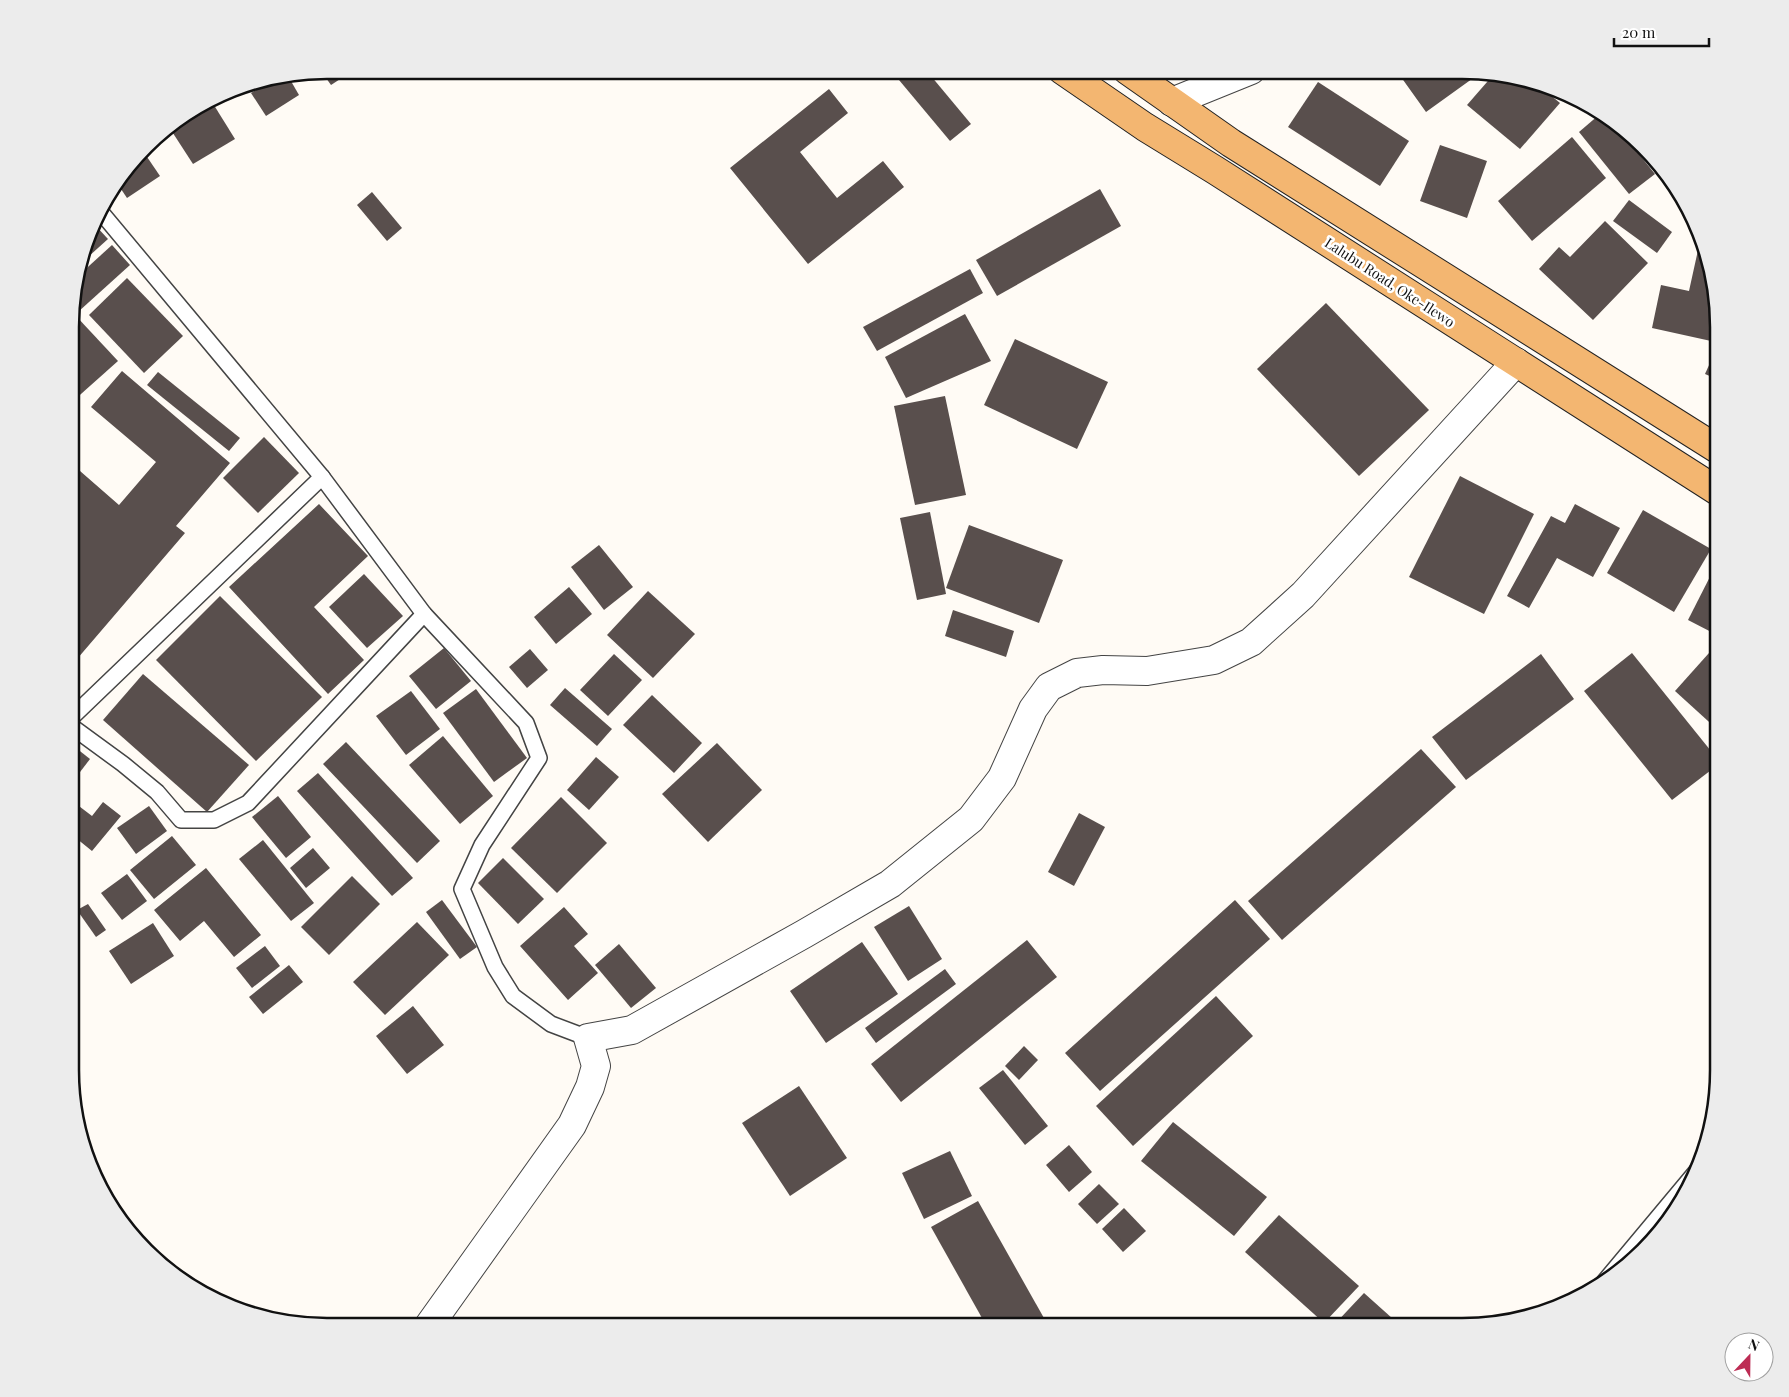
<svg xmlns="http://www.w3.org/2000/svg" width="1789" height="1397" viewBox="0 0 1789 1397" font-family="'Playfair Display',serif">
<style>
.building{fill:#594f4d}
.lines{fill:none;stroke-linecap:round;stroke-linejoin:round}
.lane-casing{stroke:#444;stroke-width:18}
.street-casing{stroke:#444;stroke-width:30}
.primary-casing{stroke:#222;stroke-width:30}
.lane{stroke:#fff;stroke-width:15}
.street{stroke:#fff;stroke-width:28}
.primary{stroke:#f3b671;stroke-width:28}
.labels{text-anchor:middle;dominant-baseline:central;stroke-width:5;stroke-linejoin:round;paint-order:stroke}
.street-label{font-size:14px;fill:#111;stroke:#fff}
.rim{fill:none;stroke:#111;stroke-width:2.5}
</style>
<rect width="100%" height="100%" fill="#fffbf5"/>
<g class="building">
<polygon points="327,70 354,70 331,85 321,71"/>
<polygon points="899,70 926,70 971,124 950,141 894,74"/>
<polygon points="1396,70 1479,71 1483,71 1426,112"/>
<polygon points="1494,74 1537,84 1560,103 1520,149 1467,105"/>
<polygon points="288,76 299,95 266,116 251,93 275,79"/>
<polygon points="1318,82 1409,141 1380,186 1288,127"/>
<polygon points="829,89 848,113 800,152 837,198 883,161 904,187 808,264 730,168"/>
<polygon points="212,102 235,139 193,164 169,127"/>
<polygon points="1600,114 1613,122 1655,174 1629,194 1579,132"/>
<polygon points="1572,137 1606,178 1532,241 1498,201"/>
<polygon points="1440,145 1487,161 1467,218 1420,201"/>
<polygon points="143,151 160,176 127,198 117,183"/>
<polygon points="1100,189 1121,226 997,296 976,260"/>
<polygon points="372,192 402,228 387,241 357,205"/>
<polygon points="1629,200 1672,232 1657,253 1613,221"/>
<polygon points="1605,221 1648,263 1593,320 1539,269 1559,247 1570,257"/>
<polygon points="95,225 108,239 88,257 85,254"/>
<polygon points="1700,241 1702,242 1712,291 1709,304 1715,305 1717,318 1711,341 1652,328 1661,285 1689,291"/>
<polygon points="112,245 130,265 78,312 72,306 72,293 78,276"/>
<polygon points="970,269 983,293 877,351 863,327"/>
<polygon points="127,278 183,336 144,373 89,315"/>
<polygon points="1326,303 1429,410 1359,476 1257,369"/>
<polygon points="965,314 991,361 906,398 885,357"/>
<polygon points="76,316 118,361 72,402 72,319"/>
<polygon points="1015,339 1108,382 1077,449 984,405"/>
<polygon points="1719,343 1719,380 1705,374"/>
<polygon points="122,371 230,463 176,526 185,533 71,666 72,464 119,505 156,462 91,407"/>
<polygon points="158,372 240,438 229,451 147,385"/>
<polygon points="945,396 966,495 915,505 894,406"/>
<polygon points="264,437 299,473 258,513 223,478"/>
<polygon points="1460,476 1534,514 1484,614 1409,577"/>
<polygon points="319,504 368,556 314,607 364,660 328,694 229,587"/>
<polygon points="1575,504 1620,528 1593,577 1557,558 1529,608 1507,596 1551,516 1565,523"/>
<polygon points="1643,510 1711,549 1674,612 1607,573"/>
<polygon points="930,512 946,594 917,600 900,518"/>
<polygon points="969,525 1063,560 1039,623 946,588"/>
<polygon points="599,545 633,587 604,610 571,567"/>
<polygon points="1719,559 1719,636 1688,620"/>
<polygon points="364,574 403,616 367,648 329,607"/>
<polygon points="569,587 592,614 556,644 534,617"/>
<polygon points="648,591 695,634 653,678 607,635"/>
<polygon points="220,596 322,697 256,761 156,660"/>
<polygon points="953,610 1014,631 1006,657 945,636"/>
<polygon points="444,648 471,681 436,709 409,676"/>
<polygon points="530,649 548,670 527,688 509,667"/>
<polygon points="1632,653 1719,761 1719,764 1672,800 1584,691"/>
<polygon points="1709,653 1719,662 1719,731 1675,691"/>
<polygon points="614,654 642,680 608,716 580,690"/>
<polygon points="1541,654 1574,699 1466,780 1432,737"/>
<polygon points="143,674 249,765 207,812 103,720"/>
<polygon points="565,688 612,729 597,746 550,705"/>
<polygon points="476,689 527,758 494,782 443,713"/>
<polygon points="411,691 440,729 406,755 376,716"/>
<polygon points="652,695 702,743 674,773 623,725"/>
<polygon points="443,736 493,796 460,824 409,765"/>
<polygon points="346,742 440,841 417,863 323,764"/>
<polygon points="717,743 762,790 708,842 662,794"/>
<polygon points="71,744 90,759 77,776 71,772"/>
<polygon points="1421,749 1456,787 1282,940 1248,901"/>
<polygon points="596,757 619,777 589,810 567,790"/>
<polygon points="318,773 413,878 392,896 297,791"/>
<polygon points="278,796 311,837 286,858 252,817"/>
<polygon points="561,797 607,843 557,893 511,848"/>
<polygon points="71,800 92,816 103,802 121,816 92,851 71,834"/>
<polygon points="149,806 167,831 136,854 117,828"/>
<polygon points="1079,813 1105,827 1074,886 1048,872"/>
<polygon points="172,836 196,865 154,899 130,870"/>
<polygon points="263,840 314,903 291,921 239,859"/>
<polygon points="313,848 330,868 306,888 290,868"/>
<polygon points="503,858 544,899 518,924 478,883"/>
<polygon points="71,860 80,870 71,878"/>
<polygon points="206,868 261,935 234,957 204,921 180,941 154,910"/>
<polygon points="127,874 147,901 122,920 101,893"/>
<polygon points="352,876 380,904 329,955 301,927"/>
<polygon points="442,900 477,947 460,959 426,912"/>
<polygon points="1235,900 1270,939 1100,1091 1065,1053"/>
<polygon points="88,904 106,930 96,937 77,910"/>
<polygon points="909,906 942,959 908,981 874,927"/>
<polygon points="564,907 588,934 574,946 598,973 568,1000 520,946"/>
<polygon points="417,922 449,955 385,1015 353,982"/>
<polygon points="153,923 174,956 131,984 109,951"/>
<polygon points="1027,940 1057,977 901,1102 871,1064"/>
<polygon points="862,942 898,994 826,1043 790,991"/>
<polygon points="619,944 656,988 631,1008 595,965"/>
<polygon points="265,946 280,966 252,988 236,968"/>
<polygon points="289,965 303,982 263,1014 249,997"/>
<polygon points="945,969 956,984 876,1043 865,1028"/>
<polygon points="1216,996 1253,1036 1133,1146 1096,1106"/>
<polygon points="413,1006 444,1045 407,1074 376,1036"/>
<polygon points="1024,1046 1038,1060 1019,1080 1005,1066"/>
<polygon points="1003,1070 1048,1126 1025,1145 979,1088"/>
<polygon points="799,1086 847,1158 790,1196 742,1123"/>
<polygon points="1173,1122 1267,1197 1234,1236 1141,1161"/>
<polygon points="1069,1145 1092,1172 1069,1192 1046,1165"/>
<polygon points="950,1151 972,1196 924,1219 902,1173"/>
<polygon points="1099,1184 1119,1204 1097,1224 1078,1204"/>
<polygon points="978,1201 1049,1327 987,1327 931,1227"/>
<polygon points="1124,1208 1146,1231 1123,1252 1102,1229"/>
<polygon points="1279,1215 1359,1286 1324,1323 1245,1252"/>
<polygon points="1364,1293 1402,1327 1332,1327"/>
</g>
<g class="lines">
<defs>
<g id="lane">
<polyline points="100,211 322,477 424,614 526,723 539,758 482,845 462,889 495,967 513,996 551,1024 588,1038"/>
<polyline points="71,718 322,477"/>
<polyline points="71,726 123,764 157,792 181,820 214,820 248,803 424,614"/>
<polyline points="1604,1282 1700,1167"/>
</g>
<g id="street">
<polyline points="1172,102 1251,70"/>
<polyline points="428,1327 572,1125 590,1087 596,1066 588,1038 632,1030 804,934 890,884 971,819 1002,778 1033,709 1049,687 1077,673 1103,670 1147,671 1214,660 1251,642 1303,595 1516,362"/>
</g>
<g id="primary">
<polyline points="1062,70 1145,127 1215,170 1719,492"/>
<polyline points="1127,70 1231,143 1719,450"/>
</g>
</defs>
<use href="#lane" class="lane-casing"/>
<use href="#street" class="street-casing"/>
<use href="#primary" class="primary-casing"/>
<use href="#lane" class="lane"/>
<use href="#street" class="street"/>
<use href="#primary" class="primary"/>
</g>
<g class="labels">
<g class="street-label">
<text transform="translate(1390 282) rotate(33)">Lalubu Road, Oke-Ilewo</text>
</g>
</g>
<path d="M0 0H1789V1397H0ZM327 79H1462A248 248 0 0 1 1710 327V1070A248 248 0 0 1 1462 1318H327A248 248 0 0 1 79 1070V327A248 248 0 0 1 327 79Z" fill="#ececec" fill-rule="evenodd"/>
<path class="rim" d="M327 79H1462A248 248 0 0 1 1710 327V1070A248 248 0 0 1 1462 1318H327A248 248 0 0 1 79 1070V327A248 248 0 0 1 327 79Z"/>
<g transform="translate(1749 1357) rotate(22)"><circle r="24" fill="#ffffff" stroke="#a0a0a0"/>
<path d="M0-4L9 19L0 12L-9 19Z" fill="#bd2c54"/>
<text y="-8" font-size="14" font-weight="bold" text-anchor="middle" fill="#111111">N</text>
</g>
<path d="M1614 38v8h95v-8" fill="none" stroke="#111111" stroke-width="2.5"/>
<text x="1622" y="38" font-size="15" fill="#111111" stroke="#ffffff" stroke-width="4" paint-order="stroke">20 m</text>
</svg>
